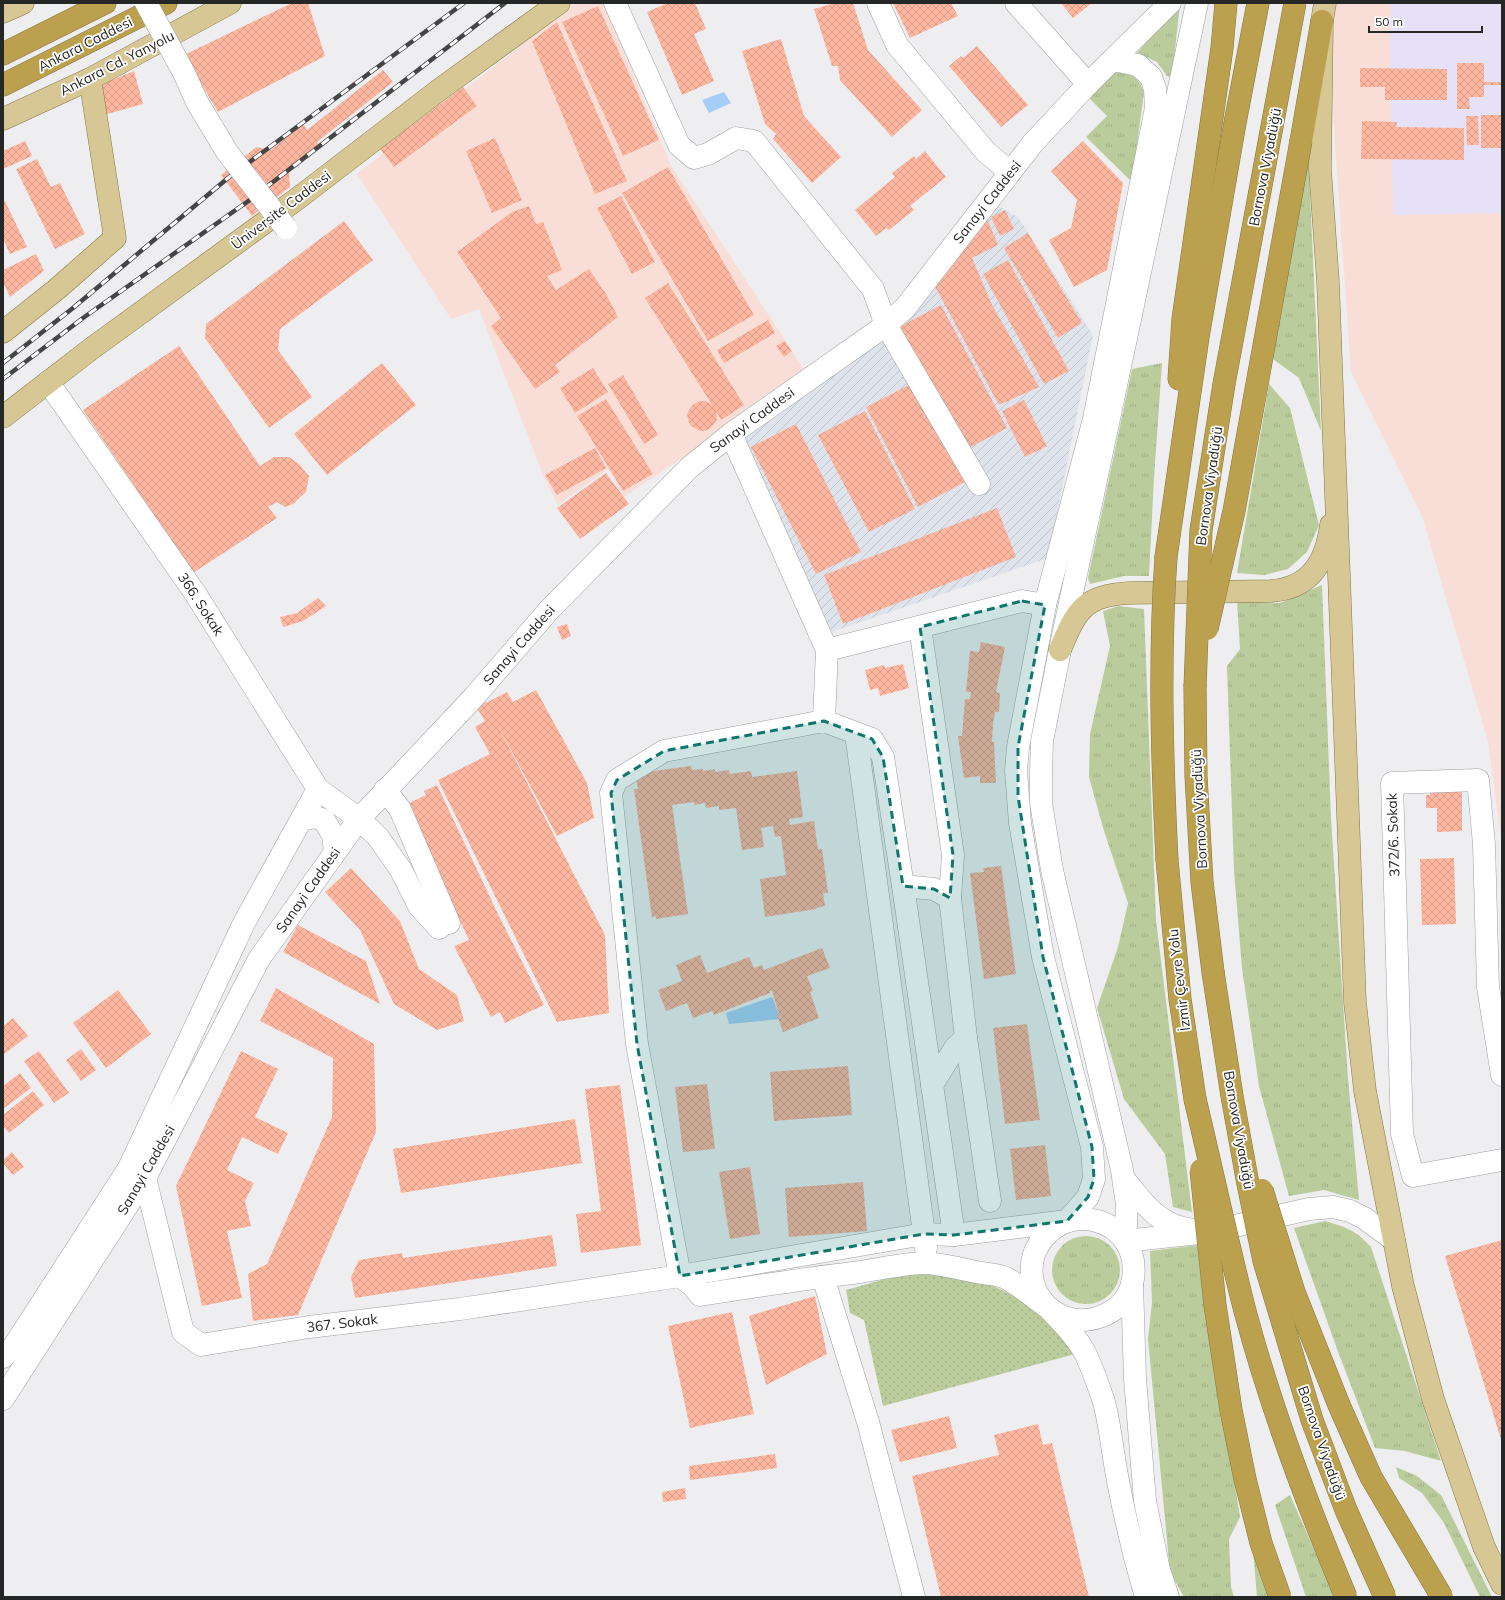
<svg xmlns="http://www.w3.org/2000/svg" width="1505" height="1600" viewBox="0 0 1505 1600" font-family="Mulish,sans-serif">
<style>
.industrial{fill:url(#industrial-furrows)}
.education{fill:#f8ded7}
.medical{fill:#e6e1f7}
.grass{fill:url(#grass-tufts)}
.park{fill:url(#park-dots)}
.water{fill:#a6cdf5}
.building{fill:url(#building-cross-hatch)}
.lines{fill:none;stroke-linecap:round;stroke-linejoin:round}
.minor-casing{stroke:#9e9fa1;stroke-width:23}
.major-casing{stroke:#86763f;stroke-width:23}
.highway-casing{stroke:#86763f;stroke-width:23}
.minor{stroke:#fff;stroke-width:22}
.major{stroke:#d6c794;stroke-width:22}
.highway{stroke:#bba14d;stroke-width:22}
.rail-casing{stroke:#444545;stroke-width:4.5}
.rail{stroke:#fff;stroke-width:3;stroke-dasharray:9;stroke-linecap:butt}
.minor-bridge-casing{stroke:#9e9fa1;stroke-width:23;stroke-linecap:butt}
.highway-bridge-casing{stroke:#86763f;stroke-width:23;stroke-linecap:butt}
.minor-bridge{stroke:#fff;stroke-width:22}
.highway-bridge{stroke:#bba14d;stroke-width:22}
.marked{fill:#0f766e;fill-opacity:0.2;stroke:#0f766e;stroke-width:3;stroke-dasharray:8 5;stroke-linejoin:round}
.labels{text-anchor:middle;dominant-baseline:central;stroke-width:3.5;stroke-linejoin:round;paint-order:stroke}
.street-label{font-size:14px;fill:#252626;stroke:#fff}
</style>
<defs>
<pattern id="industrial-furrows" width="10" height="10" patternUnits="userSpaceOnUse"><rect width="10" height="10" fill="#dfe3ec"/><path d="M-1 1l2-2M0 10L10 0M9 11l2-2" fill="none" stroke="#bfc3ca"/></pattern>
<pattern id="grass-tufts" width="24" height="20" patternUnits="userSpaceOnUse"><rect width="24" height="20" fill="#bacc9b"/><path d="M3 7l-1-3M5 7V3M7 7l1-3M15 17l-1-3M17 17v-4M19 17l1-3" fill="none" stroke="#a0af85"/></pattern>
<pattern id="park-dots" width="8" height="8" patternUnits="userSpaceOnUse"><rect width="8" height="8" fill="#bacc9b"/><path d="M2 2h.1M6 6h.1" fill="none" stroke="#a0af85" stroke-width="1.8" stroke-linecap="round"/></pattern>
<pattern id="building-cross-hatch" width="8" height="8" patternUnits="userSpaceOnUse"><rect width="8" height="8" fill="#fdb7a0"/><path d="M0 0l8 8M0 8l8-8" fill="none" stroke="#d99d8a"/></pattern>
</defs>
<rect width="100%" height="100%" fill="#eeeef1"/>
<polygon class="industrial" points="993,203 1018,217 1093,335 1048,558 832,632 740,441 885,338"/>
<g class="education">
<polygon points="575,3 603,3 672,167 807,374 624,497 608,469 558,505 543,475 479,309 451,319 357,174"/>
<polygon points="1336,3 1502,3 1502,846 1488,742 1422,516 1351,372 1330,72"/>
</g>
<polygon class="medical" points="1391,3 1502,3 1502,213 1393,215 1390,46"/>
<g class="grass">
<polygon points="1180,4 1172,77 1167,76 1157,62 1137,53"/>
<path d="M 1112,73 C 1129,72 1139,76 1144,93 L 1132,182 L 1086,137 L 1107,116 L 1088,97 Z"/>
<polygon points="1308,150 1321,431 1299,378 1270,357"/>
<polygon points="1162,363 1154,478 1149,576 1124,576 1090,584 1088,578 1132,369"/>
<polygon points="1269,384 1290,408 1319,525 1307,552 1288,569 1264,575 1237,573"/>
<polygon points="1322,585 1331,818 1348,1078 1359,1200 1324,1190 1289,1196 1259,1086 1242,968 1234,871 1227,666 1240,649 1237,601 1280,603"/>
<polygon points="1118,606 1144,609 1156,920 1192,1212 1173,1207 1165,1154 1124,1099 1097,1008 1118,947 1128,903 1104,831 1089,777 1090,734 1110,646 1103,611"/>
<path d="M 1325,1221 C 1348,1228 1354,1229 1371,1247 L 1441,1461 L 1405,1451 L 1375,1448 L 1337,1349 L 1294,1228 Z"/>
<circle cx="1086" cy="1270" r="34"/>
<polygon points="1198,1245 1240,1517 1229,1539 1231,1587 1234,1597 1184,1597 1170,1572 1148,1339 1152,1302 1150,1251"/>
<polygon points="1396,1467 1417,1476 1441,1495 1492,1597 1480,1597 1444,1523 1422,1493 1399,1478"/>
<polygon points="1290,1495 1335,1597 1306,1597 1275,1505"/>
<polygon points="1252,1538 1275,1597 1257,1597"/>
</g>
<path class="park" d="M 921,1269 C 963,1275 1005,1284 1037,1313 C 1051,1325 1063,1340 1075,1354 L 883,1406 L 864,1320 L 850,1313 L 846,1290 Z"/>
<g class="water">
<polygon points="724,92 731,103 709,113 702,100"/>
<polygon points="772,997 781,1019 729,1024 726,1013"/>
</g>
<g class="building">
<polygon points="292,3 308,3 325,56 218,112 184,55"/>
<polygon points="668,3 695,3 706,29 694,34 714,81 682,95 647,12"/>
<polygon points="835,3 853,3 868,50 922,110 892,137 840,80 838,66 832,66 814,9"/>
<polygon points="893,3 951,3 958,16 910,38"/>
<polygon points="1061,3 1092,3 1073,18"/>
<polygon points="598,6 659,140 623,156 562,22"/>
<polygon points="557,22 627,181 595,194 532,41"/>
<polygon points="781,39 804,116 841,157 812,183 773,139 776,134 765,124 742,51"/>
<polygon points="977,46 1028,105 1001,127 949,66 961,56 963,58"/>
<polygon points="1457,63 1484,63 1484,82 1502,82 1502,85 1484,85 1484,97 1469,97 1470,109 1457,109"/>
<polygon points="1360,68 1447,69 1447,100 1385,100 1385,87 1360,87"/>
<polygon points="383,70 393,82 317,142 321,147 289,172 290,187 252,216 221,175 256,147 271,150 303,124 307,130"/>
<polygon points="134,71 143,104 104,115 102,84"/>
<polygon points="463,87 477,106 394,167 380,149"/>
<rect x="1481" y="115" width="21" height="33"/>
<polygon points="1466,116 1478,116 1479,145 1467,145"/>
<polygon points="1362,121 1397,122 1396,127 1464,128 1464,160 1361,159"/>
<polygon points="495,138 522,200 492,213 466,151"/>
<polygon points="25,141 32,156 3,169 3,151"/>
<polygon points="1083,141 1123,183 1107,270 1074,287 1049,240 1071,228 1077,200 1051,171"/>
<polygon points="925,151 946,177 910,206 914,210 889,230 886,228 876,236 855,210 895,177 892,173 914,156 916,159"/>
<polygon points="37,159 51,187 60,183 85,234 55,249 16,169"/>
<polygon points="668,167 754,315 708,341 622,193"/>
<polygon points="621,196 655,262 632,274 597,208"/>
<polygon points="5,201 27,247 10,254 3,239 3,202"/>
<polygon points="529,206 536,224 543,222 562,270 547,276 556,290 589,269 606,294 618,317 555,365 560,372 535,389 491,326 501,318 457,252 512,212"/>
<polygon points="1005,210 1014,229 1000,236 991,217"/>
<polygon points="985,214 998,245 972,258 992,305 1039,387 999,405 931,279"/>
<polygon points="344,221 373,260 280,329 278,350 312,397 269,428 205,338 206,324"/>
<polygon points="1028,233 1082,323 1058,338 1004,248"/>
<polygon points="36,254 44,271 10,297 3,282 3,270"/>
<polygon points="1008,260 1069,371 1044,384 983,274"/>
<polygon points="668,283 744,405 721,420 716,411 717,419 715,423 709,429 704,431 700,431 691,426 689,423 687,414 692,405 700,401 705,401 712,405 645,298"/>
<polygon points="941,305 1007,428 961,452 895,329"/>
<polygon points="768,320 775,333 724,363 717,350"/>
<polygon points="785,341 792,351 784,357 776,346"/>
<polygon points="179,346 260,466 274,457 289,457 299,464 309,476 306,492 293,504 285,507 277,502 268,507 277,518 193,573 83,410"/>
<polygon points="382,363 416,405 327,475 294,434"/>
<polygon points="593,368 608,392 575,413 560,388"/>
<polygon points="623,375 658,435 644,444 608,384"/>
<polygon points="913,383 965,482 918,507 866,407"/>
<polygon points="606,399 653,474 623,491 577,416"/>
<polygon points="1024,400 1047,446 1025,457 1002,411"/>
<polygon points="865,411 915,509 869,532 818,435"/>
<polygon points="796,424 861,552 816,574 751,447"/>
<polygon points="595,448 606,468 557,495 545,475"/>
<polygon points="606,473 629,504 580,539 557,508"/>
<polygon points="997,508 1016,557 843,624 824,575"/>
<polygon points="318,598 326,606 303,621 283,627 280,617 297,613"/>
<polygon points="567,624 571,636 562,640 557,627"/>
<polygon points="981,642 1005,647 996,692 1000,693 999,712 995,712 993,723 992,742 994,742 996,783 980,783 980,776 964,778 958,736 962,736 965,699 970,699 971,692 966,692 970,651 979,652"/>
<polygon points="903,664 909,688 880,696 878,688 870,690 865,670 884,665 885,668"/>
<polygon points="536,690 587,783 594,818 557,836 497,724 605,935 609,1013 557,1022 438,780 490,754 475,727 485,721 475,705 484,698 486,703 507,692 513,702"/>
<polygon points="691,766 692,770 703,769 703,771 715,769 715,772 729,770 730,774 751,771 752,777 797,771 803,817 789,819 790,825 814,821 818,849 822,849 828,893 823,893 825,906 816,908 816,909 765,917 760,879 786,875 781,836 775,837 773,826 761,828 764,847 742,850 736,808 719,810 719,806 706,808 705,803 694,805 694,802 672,805 688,914 656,919 656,916 652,917 634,789 638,789 636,777 647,775 647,772"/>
<polygon points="1430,782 1462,782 1462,831 1437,832 1437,808 1426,808 1426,795 1430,795"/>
<polygon points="437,785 498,914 544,1005 505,1023 500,1012 491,1017 454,946 469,940 405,805 426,795 424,791"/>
<polygon points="1454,858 1456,924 1422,925 1420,859"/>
<polygon points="1001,866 1016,974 984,979 970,873 984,872 983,868"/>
<polygon points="351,868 400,921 419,969 457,995 464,1021 437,1030 394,1004 360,930 325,892"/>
<polygon points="298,925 366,961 380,1004 283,952"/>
<polygon points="822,948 830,968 807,976 813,991 810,992 819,1018 783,1032 777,1015 779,1014 772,991 770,991 770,993 714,1015 712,1011 693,1018 687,1003 666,1011 658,990 682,981 676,965 700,955 707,973 749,957 754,968 762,965 764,970"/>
<polygon points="276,988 374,1044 376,1132 298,1315 253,1321 248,1274 267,1264 332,1117 333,1058 260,1021"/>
<polygon points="118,990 151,1034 106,1068 73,1023"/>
<polygon points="13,1018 28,1036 3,1055 3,1026"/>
<polygon points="1027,1024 1040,1120 1005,1124 993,1028"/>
<polygon points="81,1049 96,1070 81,1081 66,1060"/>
<polygon points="39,1051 69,1093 54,1103 24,1061"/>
<polygon points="241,1051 278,1069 255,1117 288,1133 278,1154 242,1137 227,1170 254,1183 245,1201 251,1226 227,1231 242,1298 202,1306 176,1186"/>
<polygon points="848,1066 852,1115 774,1121 770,1072"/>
<polygon points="20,1073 31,1088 3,1109 3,1086"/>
<polygon points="707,1084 715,1149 683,1152 675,1087"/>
<polygon points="620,1085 641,1245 581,1253 576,1214 601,1211 585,1089"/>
<polygon points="33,1091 44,1105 9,1133 3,1126 3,1115"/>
<polygon points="575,1119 582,1163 401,1193 393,1149"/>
<polygon points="1045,1145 1051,1196 1016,1200 1010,1149"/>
<polygon points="12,1152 24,1167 13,1175 3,1163 3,1160"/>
<polygon points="750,1167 760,1234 730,1239 719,1172"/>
<polygon points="863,1182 867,1231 789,1237 785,1188"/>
<polygon points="552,1235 557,1266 355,1298 351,1277 359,1260 402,1253 403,1258"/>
<polygon points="1502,1240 1502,1443 1445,1256"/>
<polygon points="815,1296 827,1354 766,1385 749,1316"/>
<polygon points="732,1312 754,1414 690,1428 668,1326"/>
<polygon points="949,1416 957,1448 900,1462 891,1430"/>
<polygon points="1038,1424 1043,1445 1052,1443 1089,1597 941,1597 912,1476 999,1455 994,1435"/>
<polygon points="775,1454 777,1468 690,1480 689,1466"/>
<polygon points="685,1488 686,1499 663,1502 662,1492"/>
</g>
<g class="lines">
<defs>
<g id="minor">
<polyline points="615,3 679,145 694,158 708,154 736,138 754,141 873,289 886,325 979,484"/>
<polyline points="878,3 897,45 986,152 1010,172"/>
<polyline points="1016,3 1088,84"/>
<polyline points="48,382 195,593 318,789 359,819 378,837 401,870 419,906 439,928"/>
<polyline points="731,434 827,650 824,721"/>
<polyline points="920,627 953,855 950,898 966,1038 990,1201"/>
<polyline points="827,650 1022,601 1045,605"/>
<polyline points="856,734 926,1248"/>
<polyline points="385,790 400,809 449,923"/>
<polyline points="301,820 315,817 324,820 333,835 335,852"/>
<polyline points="903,886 934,889 950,898"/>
<polyline points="1502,1075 1488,987 1484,844 1478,780 1392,783 1402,1134 1413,1176 1502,1160"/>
<polyline points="932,1085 955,1048 966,1038"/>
<polyline points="129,1168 145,1178 183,1332 201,1345 309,1327 460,1309 680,1276 924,1234 954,1235 1067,1221 1088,1197 1094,1179 1092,1147 1043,957 1020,823 1016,771 1018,747 1045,605 1094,419 1156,108 1155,89 1151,77 1138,65 1113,60"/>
<path d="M 1124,1179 C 1144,1204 1159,1226 1193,1230"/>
<path d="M 954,1235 L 903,886 L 883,757 L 872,739 L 824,721 L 664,751 L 617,780 L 611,793 L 637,1044 L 680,1276 L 693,1286 L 700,1295 C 751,1287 802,1279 853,1273 C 875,1270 901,1264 922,1263 C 939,1263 960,1269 976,1272 C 986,1274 998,1274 1006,1278 C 1019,1285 1031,1295 1043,1304 C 1049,1308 1056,1314 1064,1317 C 1092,1327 1128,1311 1133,1279 C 1142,1216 1058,1195 1034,1254 C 1030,1266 1031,1282 1037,1293 C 1041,1301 1050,1309 1056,1316 C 1067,1328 1079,1340 1086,1355 C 1093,1370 1099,1387 1104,1402 C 1111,1429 1113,1458 1119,1486 C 1126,1523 1135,1560 1146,1597"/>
<polyline points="1125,1241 1127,1205 1122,1170 1052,870 1041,803 1041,772 1042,741 1060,650 1197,3"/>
<polyline points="1125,1241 1208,1232 1309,1209 1333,1207 1350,1211 1364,1218 1394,1240"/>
<polyline points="823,1277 868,1422 914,1597"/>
<polyline points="1132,1284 1135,1379 1145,1501 1159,1570 1168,1597"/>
<polyline points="3,1357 14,1346 129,1168 244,923 318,789"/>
<polyline points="3,1399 145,1178 259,959 359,819 474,697 549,610 690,467 731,434 886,325 905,308 1033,143 1088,84 1170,3"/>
</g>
<g id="major">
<polyline points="1325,3 1322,21 1320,169 1328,282 1355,1002 1365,1091 1403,1286 1433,1399 1484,1547 1502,1584"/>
<polyline points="3,12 23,3"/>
<polyline points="3,119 90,79 230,3"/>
<polyline points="3,332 57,289 115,238 90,79"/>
<polyline points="3,417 91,349 301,196 439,90 559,3"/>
<path d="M 1060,650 C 1076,611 1084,595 1129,593 L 1270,591 C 1310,589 1326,562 1331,525"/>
</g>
<g id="highway">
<polyline points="3,54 105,3"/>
<polyline points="3,85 166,3"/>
<polyline points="1301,141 1322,21"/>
<polyline points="1179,379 1183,319 1222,48 1226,3"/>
<polyline points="1166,557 1198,337 1235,123 1258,3"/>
<polyline points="1195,687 1196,776 1202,882 1213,972"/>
<polyline points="1167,860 1180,999 1195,1099"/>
</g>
</defs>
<use href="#minor" class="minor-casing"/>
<use href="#major" class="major-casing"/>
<use href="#highway" class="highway-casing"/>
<use href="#minor" class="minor"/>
<use href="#major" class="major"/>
<use href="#highway" class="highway"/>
<defs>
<g id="rail">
<polyline points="3,363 73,308 228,178 464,3"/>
<polyline points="3,379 83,318 247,202 505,3"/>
</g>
</defs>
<use href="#rail" class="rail-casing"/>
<use href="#rail" class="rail"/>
<defs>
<polyline id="minor-bridge" points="146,3 184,73 197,102 227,152 286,228"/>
<g id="highway-bridge">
<path d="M 1166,557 C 1159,658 1162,759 1167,860"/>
<polyline points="1207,629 1234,511 1301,141"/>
<polyline points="1195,687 1201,530 1224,384 1295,3"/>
<polyline points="1213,972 1232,1096 1248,1184 1264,1261 1312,1420 1346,1510 1385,1597"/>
<path d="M 1195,1099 C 1212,1170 1227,1241 1245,1311 C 1271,1409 1307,1504 1346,1597"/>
<polyline points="1201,1170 1215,1305 1231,1410 1245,1479 1261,1543 1280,1597"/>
<polyline points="1262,1190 1294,1292 1339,1405 1371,1477 1442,1597"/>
</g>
</defs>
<use href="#minor-bridge" class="minor-bridge-casing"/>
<use href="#highway-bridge" class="highway-bridge-casing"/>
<use href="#minor-bridge" class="minor-bridge"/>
<use href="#highway-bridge" class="highway-bridge"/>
</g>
<path class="marked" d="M 1022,601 L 1045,605 L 1018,747 L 1018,796 L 1043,957 L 1092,1147 L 1094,1179 L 1088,1197 L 1067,1221 L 954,1235 L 924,1234 L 680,1276 L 637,1044 L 611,793 L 617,780 L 664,751 L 824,721 L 872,739 L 883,757 L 903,886 L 934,889 L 950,898 L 953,855 L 920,627 Z"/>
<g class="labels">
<g class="street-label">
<text transform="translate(85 44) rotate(-27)">Ankara Caddesi</text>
<text transform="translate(117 63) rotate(-27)">Ankara Cd. Yanyolu</text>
<text transform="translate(1265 167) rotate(-79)">Bornova Viyadüğü</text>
<text transform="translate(987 202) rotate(-52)">Sanayi Caddesi</text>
<text transform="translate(281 210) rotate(-37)">Üniversite Caddesi</text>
<text transform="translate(752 420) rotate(-36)">Sanayi Caddesi</text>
<text transform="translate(1209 486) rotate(-82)">Bornova Viyadüğü</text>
<text transform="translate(201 604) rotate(57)">366. Sokak</text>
<text transform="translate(519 645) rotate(-49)">Sanayi Caddesi</text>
<text transform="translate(1199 809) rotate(-93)">Bornova Viyadüğü</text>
<text transform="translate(1393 835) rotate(-92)">372/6. Sokak</text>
<text transform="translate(308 890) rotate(-55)">Sanayi Caddesi</text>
<text transform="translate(1179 980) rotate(-97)">İzmir Çevre Yolu</text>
<text transform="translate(1239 1130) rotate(80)">Bornova Viyadüğü</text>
<text transform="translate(146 1170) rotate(-60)">Sanayi Caddesi</text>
<text transform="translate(342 1323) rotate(-7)">367. Sokak</text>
<text transform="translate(1322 1443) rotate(71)">Bornova Viyadüğü</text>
</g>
</g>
<rect width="1505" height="1600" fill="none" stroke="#252626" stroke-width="8"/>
<path d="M1369 26v6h113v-6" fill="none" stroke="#252626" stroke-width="2"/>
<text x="1375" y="26" font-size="12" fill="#252626" stroke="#ffffff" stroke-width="3" paint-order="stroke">50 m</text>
</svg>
